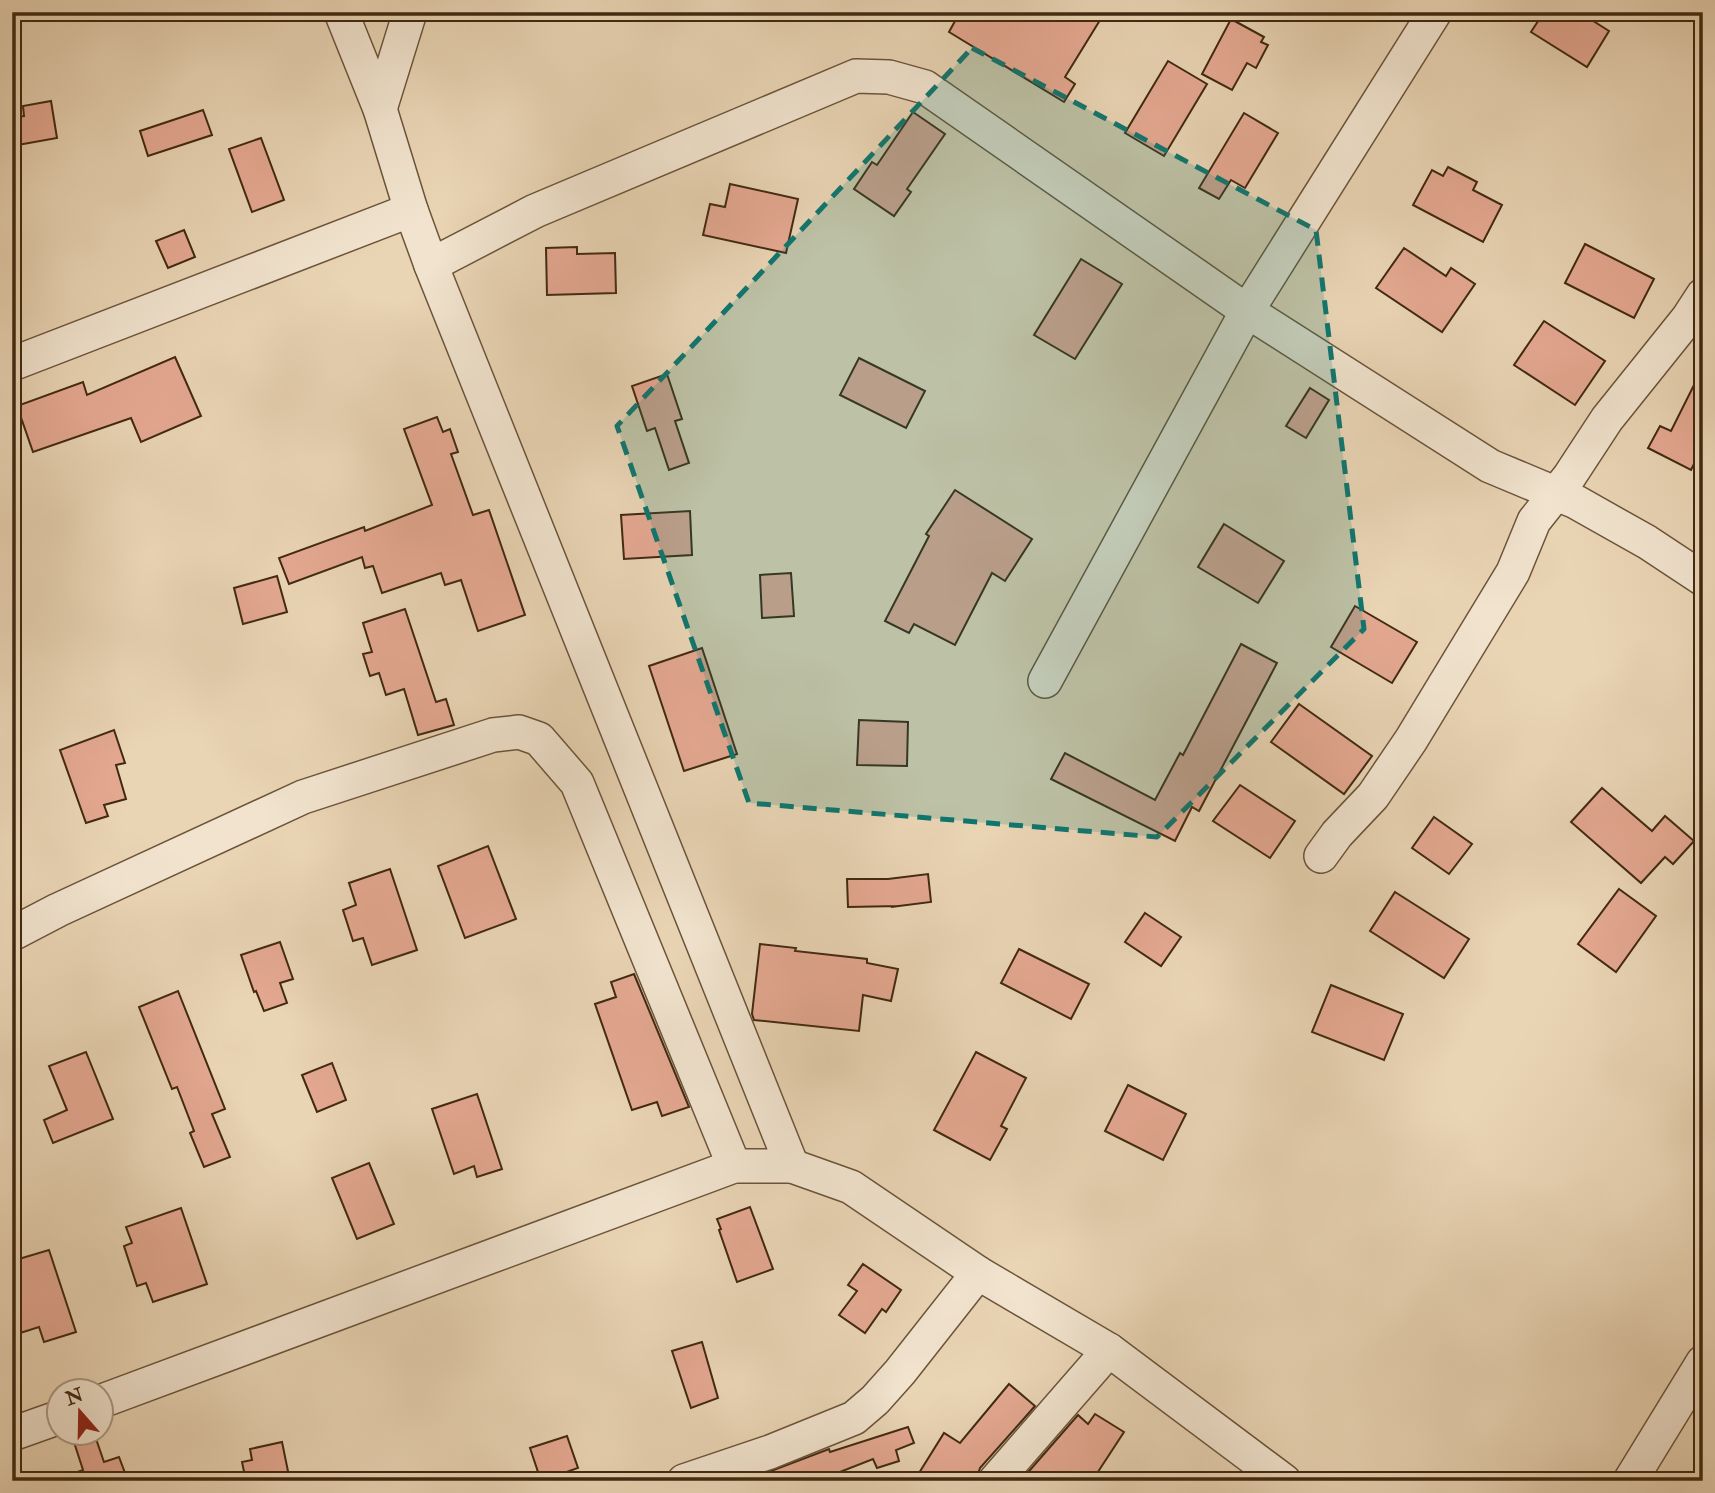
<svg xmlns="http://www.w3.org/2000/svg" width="1715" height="1493" viewBox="0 0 1715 1493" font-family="'IM FELL Double Pica',serif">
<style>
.building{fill:#e4a891;stroke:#412911;stroke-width:2}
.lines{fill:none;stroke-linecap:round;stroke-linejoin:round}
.minor-casing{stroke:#6b543a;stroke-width:36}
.minor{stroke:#f1e3ce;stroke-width:33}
.marked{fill:#0f766e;fill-opacity:0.2;stroke:#0f766e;stroke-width:5;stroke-dasharray:14 9;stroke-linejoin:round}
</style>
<rect width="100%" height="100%" fill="#e9d4b4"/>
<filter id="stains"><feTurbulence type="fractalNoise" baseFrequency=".00286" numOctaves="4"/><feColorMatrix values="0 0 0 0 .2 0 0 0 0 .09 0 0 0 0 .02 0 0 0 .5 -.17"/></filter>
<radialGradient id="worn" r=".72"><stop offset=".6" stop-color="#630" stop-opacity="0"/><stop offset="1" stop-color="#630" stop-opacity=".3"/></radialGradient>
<g class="building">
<polygon points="960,12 1105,12 1065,77 1075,84 1064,102 949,32"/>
<polygon points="1544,12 1579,12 1609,31 1587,67 1531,32"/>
<polygon points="1231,19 1264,37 1261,42 1268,45 1256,68 1247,63 1232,90 1202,74"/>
<polygon points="1168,61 1207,84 1164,156 1125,133"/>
<polygon points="51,101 57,138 12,146 12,117 24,116 23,106"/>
<polygon points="203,110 212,135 148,156 140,131"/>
<polygon points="913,112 945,134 907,189 911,192 894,216 854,189 872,162 877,165"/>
<polygon points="1244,113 1278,133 1245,188 1231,180 1219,199 1199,188"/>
<polygon points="261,138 284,200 252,212 229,149"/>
<polygon points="1448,167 1477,182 1473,190 1502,205 1483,242 1413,205 1432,170 1443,176"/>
<polygon points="730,184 798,199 786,253 703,235 710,204 725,207"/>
<polygon points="184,230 195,257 168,268 156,241"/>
<polygon points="1585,244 1654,279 1634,318 1565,283"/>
<polygon points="577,247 577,254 615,253 616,293 547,295 546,248"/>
<polygon points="1404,248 1446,276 1451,268 1475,284 1442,332 1376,288"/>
<polygon points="1081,259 1122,284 1075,359 1034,335"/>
<polygon points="1544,321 1605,361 1575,405 1514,365"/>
<polygon points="175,357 201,416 141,442 131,418 33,452 17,406 83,382 87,395"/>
<polygon points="859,358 925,391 906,428 840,395"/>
<polygon points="1703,367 1703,446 1691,470 1648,448 1660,426 1671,431"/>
<polygon points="667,374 682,419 675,421 689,463 669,470 655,428 647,431 632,386"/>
<polygon points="1310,388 1329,400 1306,438 1286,426"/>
<polygon points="437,417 443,432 450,429 458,452 451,454 473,515 489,510 525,615 478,631 461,580 445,585 441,573 382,593 373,566 365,568 362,557 289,584 279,558 364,527 365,531 432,505 404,429"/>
<polygon points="955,490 1032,539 1005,581 992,573 955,645 914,624 909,633 885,621 929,536 926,534"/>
<polygon points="690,511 692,555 624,559 621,515"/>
<polygon points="1224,524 1284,561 1258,603 1198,567"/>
<polygon points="791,573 794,616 762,618 760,575"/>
<polygon points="277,576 287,612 243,624 234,588"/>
<polygon points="1355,606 1417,642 1392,683 1331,647"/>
<polygon points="405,609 436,702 446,699 454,725 418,735 404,689 386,695 379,673 370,676 363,654 372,652 363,623"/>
<polygon points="1241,644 1277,663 1199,811 1192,807 1175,841 1051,779 1065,753 1155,800 1180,753 1183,755"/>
<polygon points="702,648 737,754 684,771 649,666"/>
<polygon points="1299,704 1372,756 1344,794 1271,742"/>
<polygon points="859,720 908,722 907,766 857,765"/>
<polygon points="114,730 125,763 116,765 126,799 104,805 108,816 86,823 60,750"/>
<polygon points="1240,785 1295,821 1270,858 1213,821"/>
<polygon points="1602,788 1652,831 1665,816 1694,841 1673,864 1665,857 1641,883 1571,822"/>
<polygon points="1434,817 1472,844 1449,874 1412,848"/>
<polygon points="488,846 516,919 465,938 438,866"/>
<polygon points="390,869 417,950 372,965 363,938 353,941 343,910 356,905 349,883"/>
<polygon points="928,874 931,902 891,907 899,906 848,907 847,879 888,879"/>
<polygon points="1619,889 1656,916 1616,972 1578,944"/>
<polygon points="1395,892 1469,939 1444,978 1370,931"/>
<polygon points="1145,913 1181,937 1161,966 1125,942"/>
<polygon points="280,942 293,979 280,983 287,1003 264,1011 256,991 254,992 241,955"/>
<polygon points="760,944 796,948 795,951 867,959 867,963 898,969 891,1001 863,995 859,1031 754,1020 752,1014"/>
<polygon points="1019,949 1089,984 1071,1019 1001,983"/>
<polygon points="634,974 689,1107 662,1116 657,1102 632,1110 595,1004 616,997 611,982"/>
<polygon points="1331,985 1403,1014 1384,1060 1312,1032"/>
<polygon points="178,991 225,1109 212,1114 230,1157 204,1167 190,1133 194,1131 177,1087 172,1089 139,1007"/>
<polygon points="86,1052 113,1119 53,1143 44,1120 67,1110 49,1066"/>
<polygon points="976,1052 1026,1078 1001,1126 1007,1129 990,1160 934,1130"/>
<polygon points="332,1063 346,1100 317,1112 302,1075"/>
<polygon points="1128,1085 1186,1114 1163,1160 1105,1131"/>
<polygon points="477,1094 502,1169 477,1177 474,1166 454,1174 432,1109"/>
<polygon points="369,1163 394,1224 357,1239 332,1178"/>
<polygon points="750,1207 773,1269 737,1282 719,1230 721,1229 717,1219"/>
<polygon points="181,1208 207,1284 153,1302 146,1283 137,1286 124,1246 132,1243 126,1227"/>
<polygon points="49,1250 76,1332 44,1342 39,1327 17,1334 12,1320 12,1261"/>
<polygon points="863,1264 901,1290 886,1312 882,1309 865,1333 839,1315 857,1291 848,1285"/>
<polygon points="702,1342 718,1398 691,1408 672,1351"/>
<polygon points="1009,1384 1035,1406 980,1468 976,1481 914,1481 944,1433 960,1443"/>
<polygon points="1095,1414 1124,1432 1092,1481 1029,1481 1023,1478 1078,1415 1088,1424"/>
<polygon points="908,1427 914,1443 896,1450 899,1461 877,1468 873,1459 817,1481 745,1481 829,1449 830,1452"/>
<polygon points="71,1433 94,1433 104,1462 119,1457 128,1481 62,1481 61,1478 83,1470"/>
<polygon points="567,1436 578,1468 541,1481 530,1448"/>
<polygon points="282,1442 290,1481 246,1481 242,1462 252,1460 250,1449"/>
</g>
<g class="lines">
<defs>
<g id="minor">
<polyline points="341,12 380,109 411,210 431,265 792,1166"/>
<polyline points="380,109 410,12"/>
<polyline points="431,265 535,211 856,76 889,77 925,87 1247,311 1490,466 1576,502 1647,542 1703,579"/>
<polyline points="12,364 411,210"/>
<polyline points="1045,681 1247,311 1435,12"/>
<polyline points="1321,856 1337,834 1373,796 1411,740 1513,572 1534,521 1569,477 1607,419 1688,318 1703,295"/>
<polyline points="12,934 58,910 303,797 493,735 519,732 539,739 577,783 734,1166"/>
<polyline points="102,1401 734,1166 792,1166 851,1187 978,1273 1109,1350 1284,1481"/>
<polyline points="12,1434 60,1417"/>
<polyline points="684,1481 770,1452 854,1418 875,1400 900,1372 978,1273"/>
<polyline points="995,1481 1109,1350"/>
<polyline points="1630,1481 1703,1362"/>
</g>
</defs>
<use href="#minor" class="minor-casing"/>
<use href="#minor" class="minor"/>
</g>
<path class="marked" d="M 972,48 L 1316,230 L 1364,629 L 1157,837 L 749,803 L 617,426 Z"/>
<rect width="1715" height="1493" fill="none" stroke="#e9d4b4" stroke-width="42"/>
<rect x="14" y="14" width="1687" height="1465" fill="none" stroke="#412911" stroke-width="3.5"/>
<rect x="21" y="21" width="1673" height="1451" fill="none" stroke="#412911" stroke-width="2"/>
<g transform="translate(80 1412) rotate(340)"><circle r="33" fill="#f1e3ce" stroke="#ab9982" stroke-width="2"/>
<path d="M0-5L12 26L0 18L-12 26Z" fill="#8f2418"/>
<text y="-10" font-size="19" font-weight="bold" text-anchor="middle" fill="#412911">N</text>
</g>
<rect width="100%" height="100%" filter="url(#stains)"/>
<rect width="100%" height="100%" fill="url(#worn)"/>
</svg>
